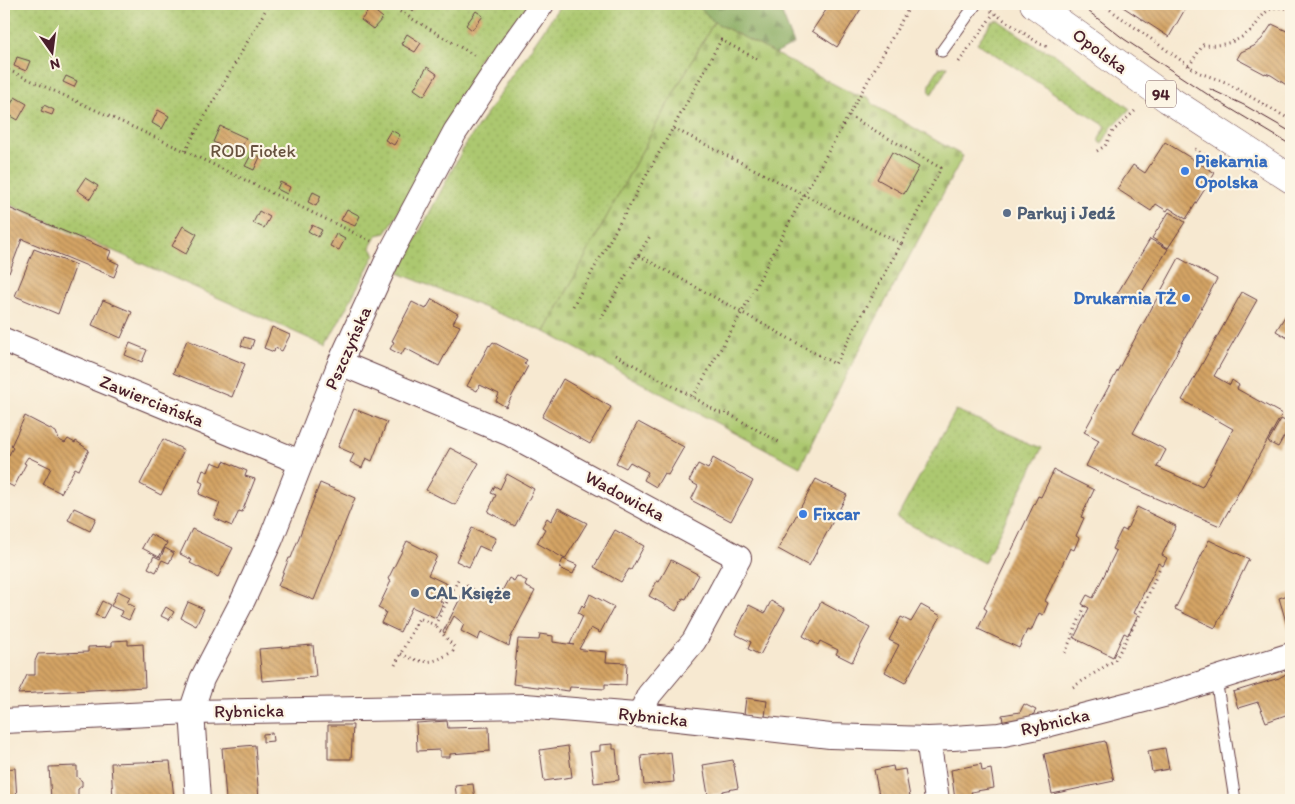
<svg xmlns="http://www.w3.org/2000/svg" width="1295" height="804" viewBox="0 0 1295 804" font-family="Itim,sans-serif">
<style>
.grass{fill:url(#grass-dots);stroke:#7b744d}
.forest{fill:url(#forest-firs);stroke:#6a6646}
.cemetery{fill:url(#cemetery-stones);stroke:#7b744d}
.building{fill:url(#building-back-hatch)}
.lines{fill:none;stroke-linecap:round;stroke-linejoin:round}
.service-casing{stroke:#643d44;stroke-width:13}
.minor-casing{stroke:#643d44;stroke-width:26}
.primary-casing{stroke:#643d44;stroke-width:29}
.path{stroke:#643d44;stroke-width:3;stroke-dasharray:1 4;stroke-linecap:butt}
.service{stroke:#fff;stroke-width:11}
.minor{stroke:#fff;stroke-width:24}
.primary{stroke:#fff;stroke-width:28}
.tram{stroke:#4a1f2b;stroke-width:1}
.shop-dot{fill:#3f7fe0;stroke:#fcf5e5;stroke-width:2}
.service-dot{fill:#5c6f8a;stroke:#fcf5e5;stroke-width:2}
.labels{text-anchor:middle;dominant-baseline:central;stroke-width:4.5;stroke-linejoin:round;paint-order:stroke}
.shield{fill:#fcf5e5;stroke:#7f5f63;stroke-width:1}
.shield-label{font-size:16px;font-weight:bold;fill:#4a1f2b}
.street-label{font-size:18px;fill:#4a1f2b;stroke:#fcf5e5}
.park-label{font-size:18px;fill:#67523f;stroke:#fcf5e5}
.shop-label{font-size:18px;font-weight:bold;fill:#366cbe;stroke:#fcf5e5;text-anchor:start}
.service-label{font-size:18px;font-weight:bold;fill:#4e5e75;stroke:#fcf5e5;text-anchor:start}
</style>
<defs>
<pattern id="grass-dots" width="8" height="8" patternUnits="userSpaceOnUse" patternTransform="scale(1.25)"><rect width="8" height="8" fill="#acc86f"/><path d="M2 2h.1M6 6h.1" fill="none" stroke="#96ab60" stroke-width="1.8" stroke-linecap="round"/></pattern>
<pattern id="forest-firs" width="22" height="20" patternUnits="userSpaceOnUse" patternTransform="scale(1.25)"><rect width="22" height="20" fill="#89ac62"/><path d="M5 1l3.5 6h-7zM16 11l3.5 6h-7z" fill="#728b51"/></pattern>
<pattern id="cemetery-stones" width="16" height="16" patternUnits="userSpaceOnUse" patternTransform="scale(1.25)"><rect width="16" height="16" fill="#acc86f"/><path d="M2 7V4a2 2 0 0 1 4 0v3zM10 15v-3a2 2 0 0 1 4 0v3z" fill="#96ab60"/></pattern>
<pattern id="building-back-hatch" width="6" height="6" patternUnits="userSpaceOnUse" patternTransform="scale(1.25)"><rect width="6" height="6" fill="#d4a465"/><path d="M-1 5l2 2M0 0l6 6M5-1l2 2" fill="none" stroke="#ae8553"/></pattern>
</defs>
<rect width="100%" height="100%" fill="#fcf5e5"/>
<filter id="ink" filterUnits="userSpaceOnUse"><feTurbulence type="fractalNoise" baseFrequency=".02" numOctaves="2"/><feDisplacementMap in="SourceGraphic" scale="10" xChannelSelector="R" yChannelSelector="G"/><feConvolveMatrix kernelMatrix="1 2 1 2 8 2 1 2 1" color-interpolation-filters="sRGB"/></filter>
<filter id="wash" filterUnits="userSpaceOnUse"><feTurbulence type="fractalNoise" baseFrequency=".0096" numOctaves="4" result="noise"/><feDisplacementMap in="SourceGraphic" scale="20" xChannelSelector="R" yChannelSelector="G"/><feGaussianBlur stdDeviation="1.12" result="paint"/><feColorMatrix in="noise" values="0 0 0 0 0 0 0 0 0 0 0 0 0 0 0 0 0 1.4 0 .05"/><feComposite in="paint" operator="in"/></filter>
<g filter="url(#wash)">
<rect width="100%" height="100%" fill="#f7e9d1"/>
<g class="grass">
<polygon points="4,4 529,4 494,52 483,53 477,62 480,73 386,233 377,235 370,247 375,254 326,346 4,202"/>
<polygon points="561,4 729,4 714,22 657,123 545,332 398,273 464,147"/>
<path d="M 998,20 L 1037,47 L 1053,53 L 1130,109 L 1111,128 L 1102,144 L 1099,142 L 1099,139 L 1106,126 C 1062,100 1021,70 977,43 L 992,22 Z"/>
<path d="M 947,66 L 948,66 L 931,95 C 926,86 934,76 939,68 Z"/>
<polygon points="956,410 1042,448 984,563 897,518"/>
</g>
<polygon class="forest" points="696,4 782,4 781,11 794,44 775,54 714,22"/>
<polygon class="cemetery" points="714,22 853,94 868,97 874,105 963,156 852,364 800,467 545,332 657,123"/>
<g id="blocks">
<g class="building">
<polygon points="407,4 417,4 413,11 405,6"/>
<polygon points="830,4 864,4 837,47 812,31"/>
<polygon points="1121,4 1188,4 1169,37 1120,5"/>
<polygon points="371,8 383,18 373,29 361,20"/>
<polygon points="476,11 483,16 472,30 466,25"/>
<polygon points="1272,24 1291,33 1291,88 1271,75 1265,73 1265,74 1237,59 1241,52 1254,46 1262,39"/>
<polygon points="407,34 421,43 415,52 401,44"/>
<polygon points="17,57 30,61 26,71 14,66"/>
<polygon points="427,67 437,74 424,96 414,89"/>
<polygon points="66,76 77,81 74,87 63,82"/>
<polygon points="15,97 27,104 18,120 6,113"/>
<polygon points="44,105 54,110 52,115 41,111"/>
<polygon points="158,110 169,116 162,129 152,123"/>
<polygon points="220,126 246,138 237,157 229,154 231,150 213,142"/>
<polygon points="391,130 400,135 394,145 385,140"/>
<polygon points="1165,142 1215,173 1186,219 1169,208 1167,211 1156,204 1151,211 1117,189 1133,165 1145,173"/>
<polygon points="892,152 919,167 904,194 877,179"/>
<polygon points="252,153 260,157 254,170 245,166"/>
<polygon points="85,178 98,186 90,199 77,190"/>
<polygon points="280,182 290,187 287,194 277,189"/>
<polygon points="313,192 321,196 316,206 308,202"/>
<polygon points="4,206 111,251 108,259 119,264 114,277 22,239 9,273 4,271"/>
<polygon points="347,209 360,216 355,226 341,220"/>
<polygon points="259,211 270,217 264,228 253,223"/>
<polygon points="1169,212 1185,222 1168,248 1152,238"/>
<polygon points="312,225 322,230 318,237 308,231"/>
<polygon points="183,226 197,234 186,254 172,246"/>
<polygon points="336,234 345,239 339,250 330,246"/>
<polygon points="1150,239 1168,249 1134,305 1117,294"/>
<polygon points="34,249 76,265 58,314 15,296"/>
<polygon points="1179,258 1217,279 1133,433 1166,450 1157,467 1202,487 1233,429 1182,400 1242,292 1257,300 1214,376 1230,385 1232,380 1239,385 1237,389 1282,414 1220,526 1132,488 1086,466 1099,440 1084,432"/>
<polygon points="432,299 458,314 453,323 460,326 439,366 405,348 401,355 390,349 394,342 392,341 412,302 426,309"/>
<polygon points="103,300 132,312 121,338 92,325"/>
<polygon points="1287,313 1291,315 1291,340 1276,331"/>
<polygon points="272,327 290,335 282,351 275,348 274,352 264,348"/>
<polygon points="244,337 254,340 251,349 241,346"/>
<polygon points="187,340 245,364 232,397 173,373"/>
<polygon points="493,342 527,360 524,364 528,366 506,407 496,401 499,394 480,385 477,391 467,386 489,345 490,346"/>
<polygon points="130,343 147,350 142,362 125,355"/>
<polygon points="563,379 611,407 590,444 542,417"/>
<polygon points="354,409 387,422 372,461 366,458 362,468 350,462 354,454 338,447"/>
<polygon points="25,416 56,432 59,440 65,443 68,439 75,443 76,441 89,450 79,470 75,468 61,493 43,484 51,468 28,457 24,463 26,464 14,487 4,482 4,459 6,454 9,455 11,451 13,448 11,446"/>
<polygon points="1281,419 1291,424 1278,447 1268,442"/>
<polygon points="638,422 684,447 668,475 664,473 656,487 644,480 648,472 630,462 626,468 616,463"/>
<polygon points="163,439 184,450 161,495 140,484"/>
<polygon points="450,448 479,463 455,505 426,490"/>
<polygon points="713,458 753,481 731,521 691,500 698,486 689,481 698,464 708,469"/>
<polygon points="224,461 247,471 245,476 255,479 242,512 239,511 232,526 214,518 220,503 199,494 203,483 199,481 203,470 208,472 212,462 222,466"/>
<polygon points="1054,470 1094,490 1081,517 1084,518 1076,536 1079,538 1074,550 1070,548 1045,601 1048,603 1043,615 1039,613 1031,631 1027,630 1019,648 978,629 987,610 984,608 1038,496 1041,497"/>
<polygon points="507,474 534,489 515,526 488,512 496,495 491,493 495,486 500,489"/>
<polygon points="816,479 847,495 809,566 778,549"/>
<polygon points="320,483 355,498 314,600 278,586 289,558 291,558"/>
<polygon points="1137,507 1176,526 1162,555 1167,558 1163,566 1158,563 1134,613 1138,615 1128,635 1124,633 1113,657 1074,638 1089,608 1082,604 1087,595 1093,598 1116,551 1112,549 1122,529 1126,531"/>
<polygon points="74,508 96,518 90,531 68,520"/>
<polygon points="558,508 587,523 565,559 537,543 545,529 542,527 547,518 551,521"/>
<polygon points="472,528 496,538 490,551 479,546 469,567 456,561"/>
<polygon points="192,529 233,548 218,577 190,563 192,560 180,554"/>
<polygon points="615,530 644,546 631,570 629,569 621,582 594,567"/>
<polygon points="150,534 167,543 159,557 142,548"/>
<polygon points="1209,540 1249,559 1215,628 1175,609"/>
<polygon points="407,541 437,556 428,575 449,585 440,601 443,603 436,618 412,607 400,632 381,623 386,612 378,608 391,581 388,579"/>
<polygon points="165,548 174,553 169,563 162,560 156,572 148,568 154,556 160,559"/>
<polygon points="563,559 577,565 573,574 559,568"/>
<polygon points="671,560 699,575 686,599 683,598 676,611 649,596 657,581 659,582"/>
<polygon points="517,576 527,581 525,586 535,591 511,637 509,646 481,632 478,640 461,631 464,624 454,616 445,633 443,632 467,585 496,602 509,578 514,581"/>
<polygon points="118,591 130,597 127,603 135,607 129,620 120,616 122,611 111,606"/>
<polygon points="590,594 614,607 600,633 591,628 579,649 583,650 607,652 606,662 627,663 626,685 605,684 605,689 570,687 569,691 513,684 518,639 539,640 540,634 553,636 553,642 574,645 570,644 583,616 578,613 582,605 584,607"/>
<polygon points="1291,594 1291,632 1289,632 1279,598"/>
<polygon points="102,601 110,605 103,618 95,615"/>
<polygon points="771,601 785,609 760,655 748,649 751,642 735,634 749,605 765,613"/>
<polygon points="188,602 204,609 196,626 181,618"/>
<polygon points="821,602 870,628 852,662 836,654 838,650 820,641 818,645 803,636"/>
<polygon points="921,605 941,616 905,683 885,672 899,645 889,640 901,617 911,622"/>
<polygon points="166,607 174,612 169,620 161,616"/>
<polygon points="128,640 128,645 143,644 145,687 18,694 27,675 35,675 35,661 38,654 88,652 88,647 112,646 112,641"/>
<polygon points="313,645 316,677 262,681 259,649"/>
<polygon points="1291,671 1291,713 1266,722 1258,702 1238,708 1233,692 1279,678"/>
<polygon points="746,698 767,701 765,717 744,714"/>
<polygon points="1024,704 1036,710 1032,717 1003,722 1002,715 1020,712"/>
<polygon points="447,721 448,728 489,727 490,751 450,754 450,757 440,757 440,750 417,751 416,723"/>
<polygon points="328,725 353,725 351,759 328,759"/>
<polygon points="272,733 273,741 263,742 263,734"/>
<polygon points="1105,741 1114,781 1052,794 1044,754"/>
<polygon points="613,744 613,749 616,749 619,780 594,783 590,752 600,751 600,745"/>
<polygon points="255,745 259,800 226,800 222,748"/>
<polygon points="568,746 572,777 544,781 540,750"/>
<polygon points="1165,748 1169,769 1152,772 1148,751"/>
<polygon points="671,752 674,782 644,785 641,756"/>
<polygon points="733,760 738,788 723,791 723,793 708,795 703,765"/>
<polygon points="170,761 174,798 113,800 111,763"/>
<polygon points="981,764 982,771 991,769 994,788 971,792 975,800 955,800 951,770"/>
<polygon points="77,766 77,777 82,781 82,786 78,789 78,800 51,800 49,767"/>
<polygon points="893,766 894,771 905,769 910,797 894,800 880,800 874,770"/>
<polygon points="15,768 17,799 4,800 4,769"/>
<polygon points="473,784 475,800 457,800 455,786"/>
</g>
</g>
</g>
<g filter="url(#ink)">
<use href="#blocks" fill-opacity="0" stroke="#643d44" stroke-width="1"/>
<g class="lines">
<defs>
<g id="service">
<polyline points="942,51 976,4"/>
<polyline points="1216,679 1235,800"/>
</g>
<g id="minor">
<polyline points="4,340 300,462"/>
<polyline points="340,363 510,434 739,558 694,641 649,695 644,706 643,715"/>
<polyline points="4,721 192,712 525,706 660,717 830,736 928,739 953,738 999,735 1043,726 1164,695 1291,655"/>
<polyline points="928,739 937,800"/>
<polyline points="198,800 192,712 194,703 202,679 243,600 271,539 340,363 391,252 455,132 512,46 542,4"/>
</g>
<polyline id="primary" points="1034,4 1168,99 1291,179"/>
</defs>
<use href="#service" class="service-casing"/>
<use href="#minor" class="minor-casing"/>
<use href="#primary" class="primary-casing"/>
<g class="path">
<polyline points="387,4 477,57"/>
<polyline points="1102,4 1189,66 1200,73 1225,82 1291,120"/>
<polyline points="991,11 1040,44 1049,47"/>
<polyline points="959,62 994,13"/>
<path d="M 1189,66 L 1203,45 C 1218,46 1232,44 1245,35 C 1264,23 1261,0 1291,10"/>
<polyline points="4,68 185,151 371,241"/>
<polyline points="849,116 941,168 901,244"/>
<polyline points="673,128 721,40 757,59"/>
<polyline points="1195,149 1217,164"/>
<polyline points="185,151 269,4"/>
<polyline points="1097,151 1105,146 1113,131 1137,109"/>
<polyline points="638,255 650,236"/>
<polyline points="573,306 673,128 901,244 835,364 638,255 600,320"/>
<polyline points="615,355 693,397 719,413 727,413 779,442"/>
<polyline points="693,397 742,312 804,195 911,4"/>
<polyline points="1065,653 1085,606"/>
<path d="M 401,654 C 424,664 432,665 453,651 L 454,647 L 435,625"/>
<polyline points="395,665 419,618 435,625 459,578"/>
<polyline points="1073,687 1115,660 1139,616 1161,565"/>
</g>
<use href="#service" class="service"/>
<use href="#minor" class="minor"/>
<use href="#primary" class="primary"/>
<g class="tram">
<polyline points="1079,4 1124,39 1216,100 1291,145"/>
<polyline points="1210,89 1244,105 1291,132"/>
</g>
</g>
</g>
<g class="shop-dot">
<circle cx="1185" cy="171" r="5"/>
<circle cx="1186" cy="298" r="5"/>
<circle cx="803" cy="514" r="5"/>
</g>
<g class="service-dot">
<circle cx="1007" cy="213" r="5"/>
<circle cx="415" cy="593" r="5"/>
</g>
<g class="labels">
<rect class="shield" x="1146" y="80.5" width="30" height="27" rx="4"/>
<g class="shield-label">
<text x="1161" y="94">94</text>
</g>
<g class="street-label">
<text transform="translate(1100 51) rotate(36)">Opolska</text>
<text transform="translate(348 348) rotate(-66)">Pszczyńska</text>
<text transform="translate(152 401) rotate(22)">Zawierciańska</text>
<text transform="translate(625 496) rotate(28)">Wadowicka</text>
<text transform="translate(249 711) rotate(-1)">Rybnicka</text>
<text transform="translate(653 717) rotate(6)">Rybnicka</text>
<text transform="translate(1055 722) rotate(-13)">Rybnicka</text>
</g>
<g class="park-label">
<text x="253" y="151">ROD Fiołek</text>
</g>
<g class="shop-label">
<text x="1195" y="161">Piekarnia<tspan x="1195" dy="21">Opolska</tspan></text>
<text x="1176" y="298" text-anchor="end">Drukarnia TŻ</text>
<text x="813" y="514">Fixcar</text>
</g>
<g class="service-label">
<text x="1017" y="213">Parkuj i Jedź</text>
<text x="425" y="593">CAL Księże</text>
</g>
</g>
<rect width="1295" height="804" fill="none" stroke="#fcf5e5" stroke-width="20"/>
<g transform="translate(52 52) rotate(166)" stroke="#fcf5e5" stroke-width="4" paint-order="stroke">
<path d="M0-4L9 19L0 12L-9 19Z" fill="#4a1f2b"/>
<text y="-8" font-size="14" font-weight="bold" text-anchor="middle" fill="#4a1f2b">N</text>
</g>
</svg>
